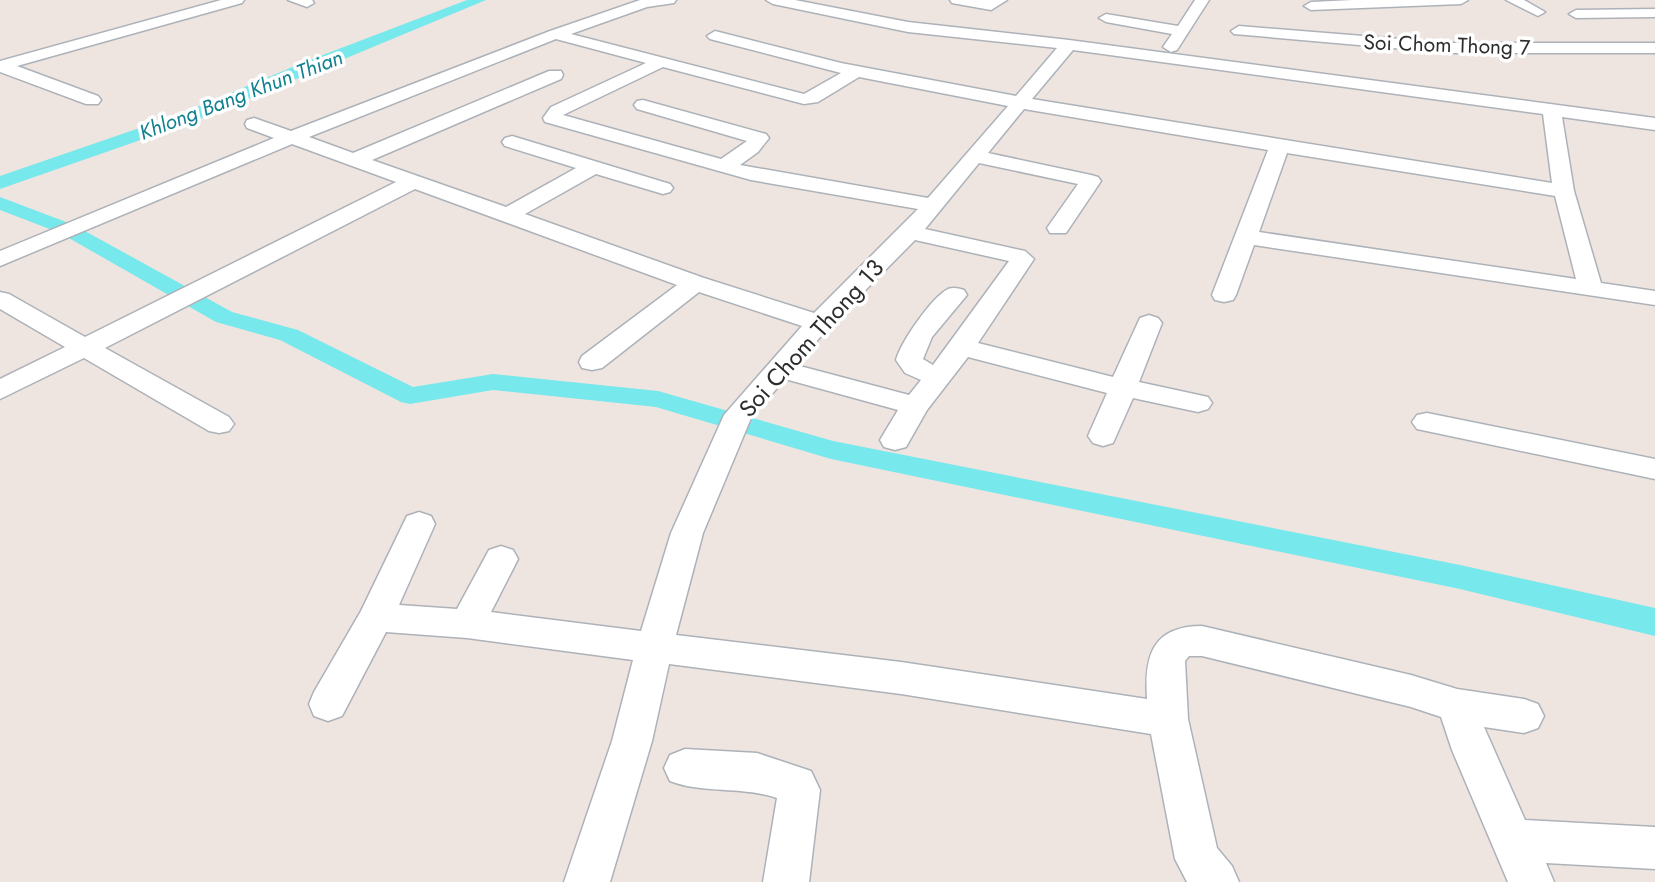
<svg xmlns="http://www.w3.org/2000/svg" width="1655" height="882" viewBox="0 0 1655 882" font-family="Jost,sans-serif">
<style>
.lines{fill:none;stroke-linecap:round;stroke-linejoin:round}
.canal{fill:#77e8ec;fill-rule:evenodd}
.minor-casing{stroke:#adb2b9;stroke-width:3}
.minor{fill:#fff;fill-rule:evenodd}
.labels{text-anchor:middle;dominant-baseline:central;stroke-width:7;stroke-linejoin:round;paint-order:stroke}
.far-street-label{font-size:21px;fill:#2d2d2d;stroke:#fff}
.far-water-label{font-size:21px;font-style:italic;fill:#11818f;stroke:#fff}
.street-label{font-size:24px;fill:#2d2d2d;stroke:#fff}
</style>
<rect width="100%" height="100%" fill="#eee5e0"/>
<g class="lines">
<g class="canal">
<polygon points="467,0 486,0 195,121 0,189 0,176 183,113 302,63"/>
<polygon points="0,197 74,225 232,312 298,330 413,387 493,374 658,391 833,441 1460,565 1655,608 1655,636 1460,589 831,459 656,407 493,390 410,404 401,402 280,340 216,322 60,233 0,210"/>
</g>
<defs>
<g id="minor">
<polygon points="221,0 244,0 242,3 17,66 98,96 101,100 98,104 86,104 0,72 0,61"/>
<polygon points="288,0 312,0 314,3 307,7"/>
<path d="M 640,0 L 676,0 L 674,3 L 647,7 L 571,34 L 804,94 L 841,73 L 710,39 L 707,36 L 715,31 L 841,63 L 1016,96 L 1057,48 L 908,32 L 773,4 L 766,0 L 795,0 L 908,22 L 1069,40 L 1655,118 L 1655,130 L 1562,117 L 1574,191 L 1601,283 L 1655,291 L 1655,305 L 1254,245 L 1236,295 L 1233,300 L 1224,302 L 1215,300 L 1212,295 L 1268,150 L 1024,109 L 988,153 L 1091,175 L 1098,177 L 1101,181 L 1066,233 L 1050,233 L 1047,228 L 1078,184 L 979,163 L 925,229 L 1025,251 L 1034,259 L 978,343 L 1113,377 L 1140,318 L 1149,315 L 1158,318 L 1162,323 L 1139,382 L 1208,397 L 1212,403 L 1208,409 L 1198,412 L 1133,398 L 1113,443 L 1103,446 L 1093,443 L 1088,436 L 1107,393 L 968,357 L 927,410 L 906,447 L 895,450 L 884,447 L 880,440 L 898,410 L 785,379 L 751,418 L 703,533 L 676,635 L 901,662 L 1147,699 C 1144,655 1153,626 1202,626 L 1411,675 L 1457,689 L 1524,699 L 1538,704 L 1544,716 L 1538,728 L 1524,733 L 1484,727 L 1525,820 L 1655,827 L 1655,869 L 1546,863 L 1554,882 L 1508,882 L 1452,750 L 1441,717 L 1411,707 L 1202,656 L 1189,656 L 1185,661 L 1188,719 L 1217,848 L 1232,866 L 1239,882 L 1187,882 L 1175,859 L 1151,734 L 901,694 L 669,664 L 652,741 L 610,882 L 564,882 L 612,741 L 633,660 L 467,638 L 386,632 L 342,716 L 328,721 L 314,716 L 309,704 L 314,692 L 361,611 L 407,516 L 419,512 L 431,516 L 435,524 L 399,605 L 457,609 L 489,550 L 501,546 L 513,550 L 518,559 L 491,612 L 641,631 L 671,533 L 724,415 L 802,326 L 699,292 L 602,368 L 592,370 L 582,368 L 579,362 L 582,356 L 677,285 L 415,189 L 105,348 L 229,417 L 234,424 L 229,431 L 219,433 L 209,431 L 84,358 L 0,399 L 0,379 L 65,347 L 0,309 L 0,292 L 9,294 L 85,337 L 396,182 L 292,144 L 0,266 L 0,251 L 274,138 L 247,128 L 245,124 L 247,120 L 254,118 L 291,131 L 550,31 ZM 556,39 L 646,63 L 551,107 L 543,118 L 545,122 L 751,180 L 918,209 L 814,313 L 704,278 L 525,214 L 596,174 L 663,194 L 670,192 L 673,188 L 670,184 L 512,136 L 505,138 L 502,142 L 505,146 L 576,168 L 506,207 L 372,160 L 561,79 L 563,75 L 561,71 L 549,71 L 353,153 L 309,137 ZM 1073,50 L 1543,114 L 1552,183 L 1032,99 ZM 663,67 L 804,104 L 818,102 L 859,77 L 1008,106 L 928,198 L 740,165 L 758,152 L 769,138 L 766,134 L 643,100 L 637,101 L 634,105 L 637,109 L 747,141 L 721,159 L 563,115 ZM 1287,153 L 1555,196 L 1576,279 L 1259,232 ZM 915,240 L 1009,261 L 933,365 L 923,359 L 932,337 L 967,295 L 964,290 C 958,288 953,287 948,289 C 931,298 901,342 896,360 L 905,373 L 921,380 L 909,395 L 796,365 L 828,328 Z"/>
<polygon points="950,0 1007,0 991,10 952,3"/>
<polygon points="1195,0 1209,0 1177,50 1171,52 1163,47 1172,34 1106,22 1099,18 1106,14 1178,26"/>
<polygon points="1353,0 1468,0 1461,4 1311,10 1304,6 1311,2"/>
<polygon points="1506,0 1524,0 1545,12 1538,16"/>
<polygon points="1655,9 1655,17 1576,18 1569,14 1576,10"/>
<polygon points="1239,26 1450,43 1655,43 1655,53 1450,53 1234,34 1231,31"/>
<polygon points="1427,413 1655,459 1655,479 1417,429 1412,422 1417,415"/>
<path d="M 685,749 L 757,753 L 811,771 L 820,790 L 809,882 L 763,882 L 777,798 C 742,786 704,794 670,781 L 664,768 L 670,755 Z"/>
</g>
</defs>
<use href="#minor" class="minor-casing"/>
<use href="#minor" class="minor"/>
</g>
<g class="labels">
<g class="far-street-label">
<text transform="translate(1447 45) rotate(2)">Soi Chom Thong 7</text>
</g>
<g class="far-water-label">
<text transform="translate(241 95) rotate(-21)">Khlong Bang Khun Thian</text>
</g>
<g class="street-label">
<text transform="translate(811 338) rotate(-48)">Soi Chom Thong 13</text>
</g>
</g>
</svg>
